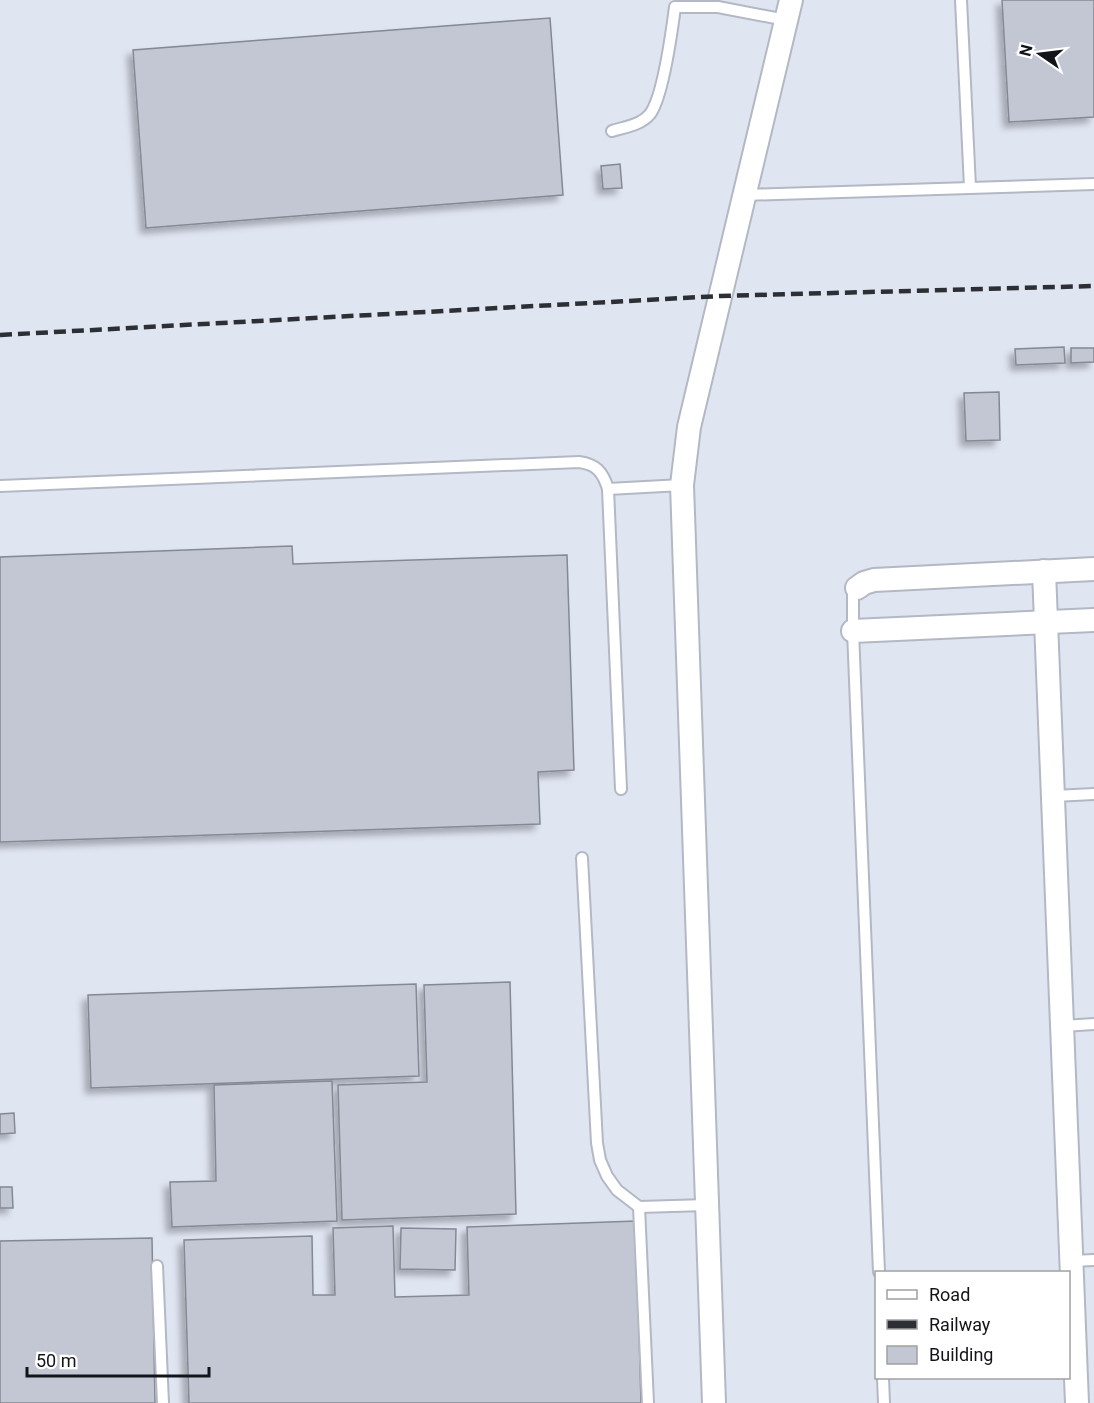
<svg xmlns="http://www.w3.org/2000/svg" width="1094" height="1403" viewBox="0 0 1094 1403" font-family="Roboto,sans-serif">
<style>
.building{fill:#c2c7d3;stroke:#848994;stroke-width:1.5;filter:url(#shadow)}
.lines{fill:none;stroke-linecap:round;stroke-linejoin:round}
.service-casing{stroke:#b3b8c4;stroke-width:14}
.minor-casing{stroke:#b3b8c4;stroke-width:26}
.service{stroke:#fff;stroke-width:10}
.minor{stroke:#fff;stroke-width:22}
.rail{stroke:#2d2f35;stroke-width:4.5;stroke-dasharray:12 6;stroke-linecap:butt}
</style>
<defs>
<filter id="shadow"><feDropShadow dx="-5.5" dy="5.5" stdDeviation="3" flood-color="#0004"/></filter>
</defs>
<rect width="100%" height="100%" fill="#e0e5f2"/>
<g class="building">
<polygon points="1002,0 1094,0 1094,117 1009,122"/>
<polygon points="550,18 563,195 146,228 133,50"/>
<polygon points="620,164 622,188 603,189 601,166"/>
<polygon points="1064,347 1065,363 1016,365 1015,349"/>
<polygon points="1071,348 1094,348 1094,362 1071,363"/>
<polygon points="999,392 1000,440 966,441 964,393"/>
<polygon points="292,546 293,564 567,555 574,770 538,772 540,824 0,842 0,557"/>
<polygon points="510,982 516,1214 342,1220 338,1085 427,1082 424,985"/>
<polygon points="416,984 419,1076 91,1088 88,995"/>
<polygon points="332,1081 337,1221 172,1227 170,1182 216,1181 214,1085"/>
<polygon points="14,1113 15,1133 0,1134 0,1114"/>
<polygon points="0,1187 12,1187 13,1208 0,1208"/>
<polygon points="636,1221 641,1403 189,1403 184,1240 312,1236 313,1295 335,1295 333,1228 393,1226 395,1297 469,1295 467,1227"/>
<polygon points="401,1228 456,1229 455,1270 400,1269"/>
<polygon points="152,1238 155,1403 0,1403 0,1241"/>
</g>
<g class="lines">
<defs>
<g id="service">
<polyline points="961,0 970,187"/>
<path d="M 612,131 C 625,127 641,125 650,114 C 663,97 672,30 675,7 L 718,7 L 786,20"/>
<polyline points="744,195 1094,184"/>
<path d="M 0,486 L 579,462 C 596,464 603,472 608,489 L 621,789"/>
<polyline points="608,489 682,485"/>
<polyline points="857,588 853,596 853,631 879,1272"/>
<polyline points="1054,796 1094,794"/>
<polyline points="582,858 597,1143 600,1160 607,1176 617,1190 639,1207 707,1205"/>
<polyline points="1063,1026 1094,1024"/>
<polyline points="639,1207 648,1403"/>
<polyline points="1072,1261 1094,1260"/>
<polyline points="157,1266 163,1403"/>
<polyline points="883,1378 884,1403"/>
</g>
<g id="minor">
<polyline points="1044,571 1077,1403"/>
<polyline points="857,588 864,583 874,580 1094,569"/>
<polyline points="853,631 1094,620"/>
<polyline points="714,1403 682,485 689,427 791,0"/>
</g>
</defs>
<use href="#service" class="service-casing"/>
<use href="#minor" class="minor-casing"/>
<use href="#service" class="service"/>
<use href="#minor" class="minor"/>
<polyline class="rail" points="0,335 720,296 1094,286"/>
</g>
<rect x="875" y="1271" width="195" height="108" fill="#ffffff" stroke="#a1a1a3" stroke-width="1.5"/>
<rect x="887" y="1290" width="30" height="9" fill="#ffffff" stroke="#a1a1a3" stroke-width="1.5"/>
<text x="929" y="1301" font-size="18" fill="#131419">Road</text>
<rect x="887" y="1320" width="30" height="9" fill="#2d2f35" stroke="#a1a1a3" stroke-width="1.5"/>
<text x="929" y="1331" font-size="18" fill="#131419">Railway</text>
<rect x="887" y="1346" width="30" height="18" fill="#c2c7d3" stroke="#a1a1a3" stroke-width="1.5"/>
<text x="929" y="1361" font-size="18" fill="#131419">Building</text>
<g transform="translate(1040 54) rotate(284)" stroke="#ffffff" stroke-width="4.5" paint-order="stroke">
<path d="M0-4.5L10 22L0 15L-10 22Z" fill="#131419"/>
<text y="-9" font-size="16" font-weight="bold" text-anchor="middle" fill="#131419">N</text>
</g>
<path d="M27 1367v9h182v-9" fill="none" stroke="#131419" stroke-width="3"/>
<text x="36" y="1367" font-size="18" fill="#131419" stroke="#ffffff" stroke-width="4.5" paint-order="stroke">50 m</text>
</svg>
